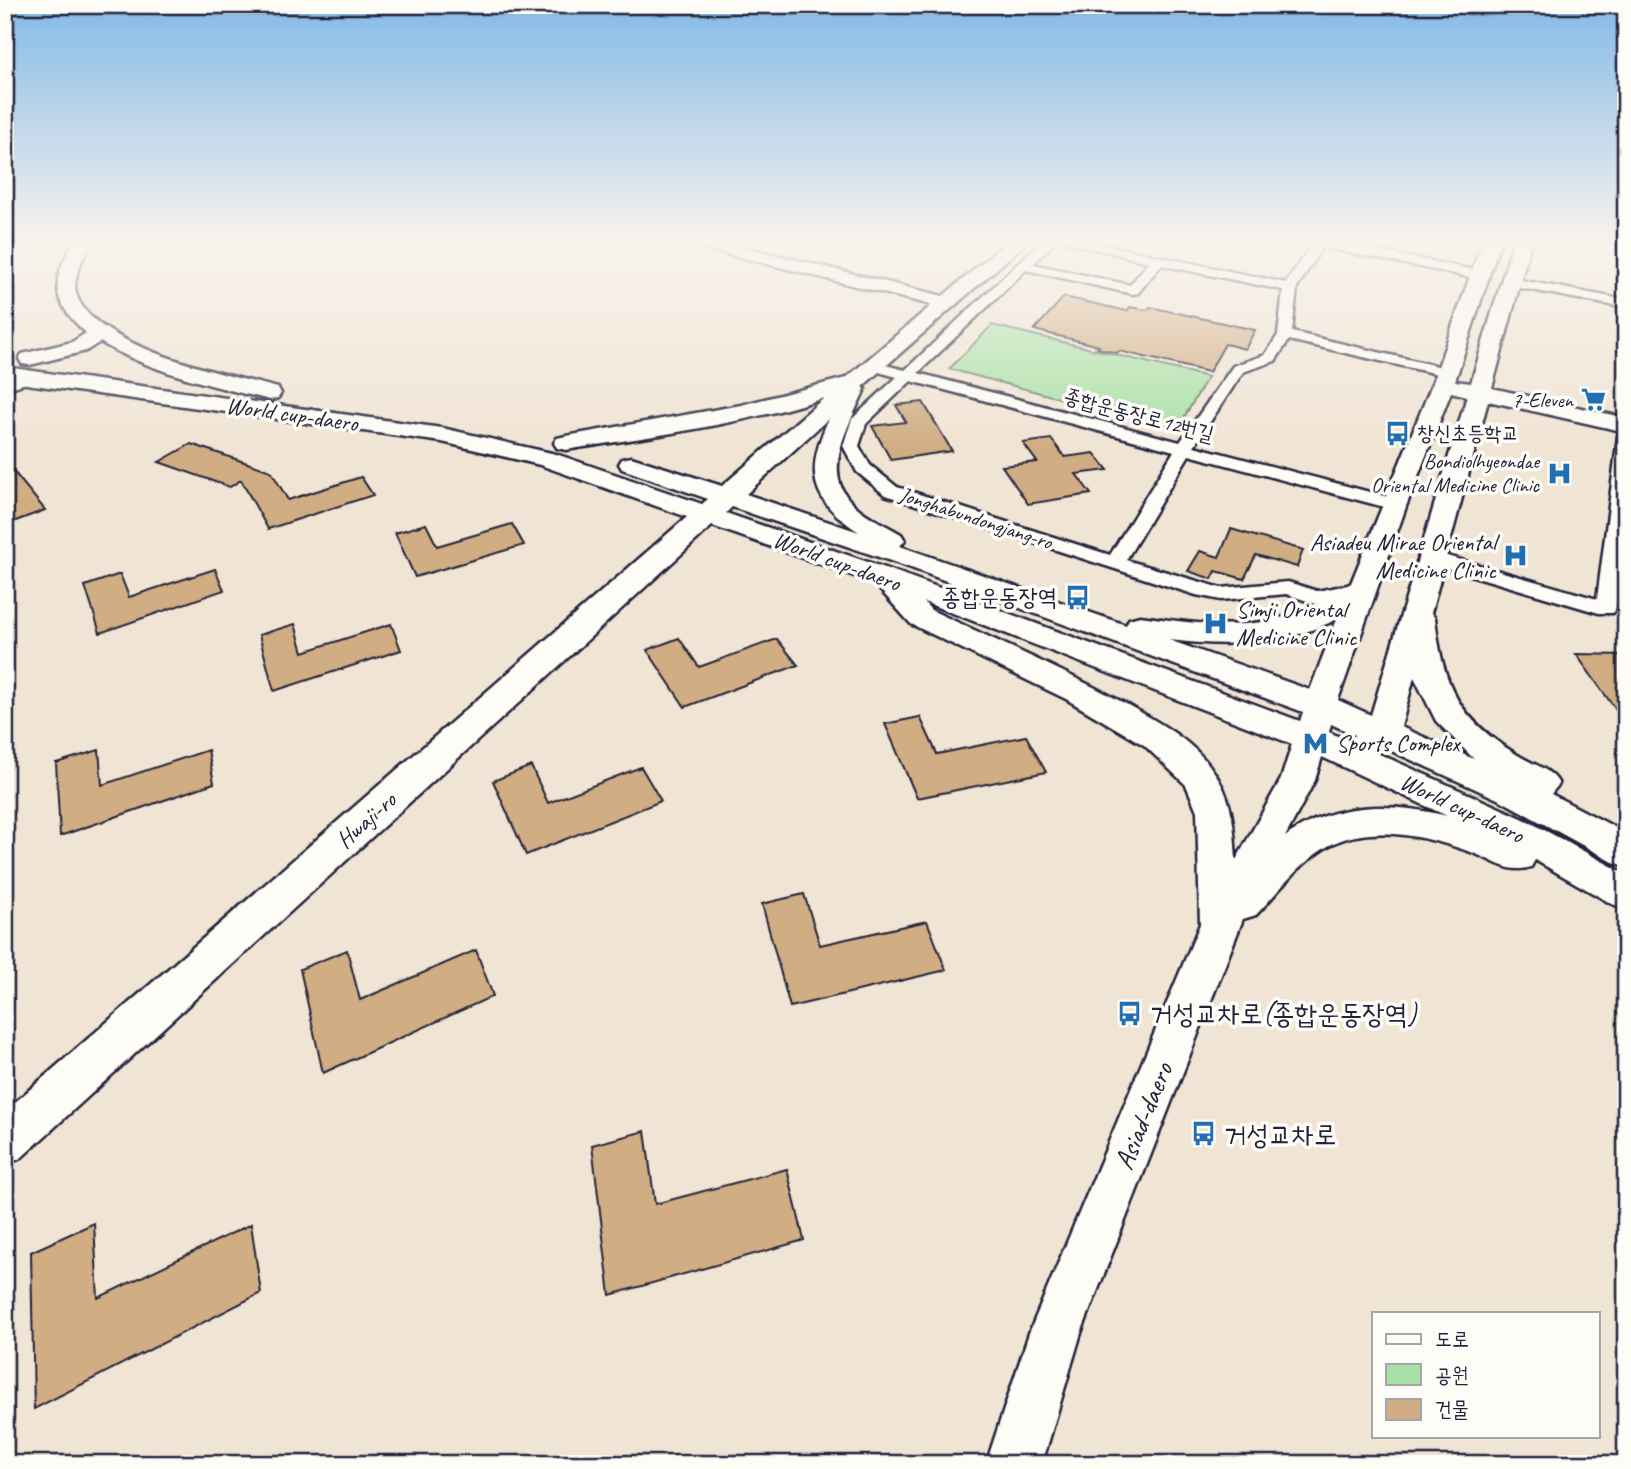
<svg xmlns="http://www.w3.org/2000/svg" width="1631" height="1469" viewBox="0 0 1631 1469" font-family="Caveat,'Poor Story',sans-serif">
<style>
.green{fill:#a8e1a6;stroke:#658270;stroke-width:2}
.building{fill:#d1ad83;stroke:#22223b;stroke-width:2}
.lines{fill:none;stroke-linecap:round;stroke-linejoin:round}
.street-casing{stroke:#22223b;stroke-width:5}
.secondary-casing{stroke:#22223b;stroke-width:5}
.street{fill:#fdfcf7;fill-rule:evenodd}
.secondary{fill:#fdfcf7;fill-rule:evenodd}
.labels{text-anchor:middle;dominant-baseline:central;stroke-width:7;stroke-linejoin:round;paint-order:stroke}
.far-poi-label{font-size:21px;fill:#22223b;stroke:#fdfcf7;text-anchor:end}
.far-street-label{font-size:21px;fill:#22223b;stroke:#fdfcf7}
.street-label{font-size:24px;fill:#22223b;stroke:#fdfcf7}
.poi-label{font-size:24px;fill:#22223b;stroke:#fdfcf7;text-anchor:end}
.near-poi-label{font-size:28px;fill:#22223b;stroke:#fdfcf7;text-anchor:start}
.near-street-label{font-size:28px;fill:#22223b;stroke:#fdfcf7}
</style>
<rect width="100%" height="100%" fill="#f0e4d4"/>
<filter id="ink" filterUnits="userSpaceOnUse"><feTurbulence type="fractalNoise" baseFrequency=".0143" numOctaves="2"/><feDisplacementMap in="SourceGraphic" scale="14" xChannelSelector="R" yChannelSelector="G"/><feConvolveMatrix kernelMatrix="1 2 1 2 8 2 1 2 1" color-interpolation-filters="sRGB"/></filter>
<g filter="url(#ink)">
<polygon class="green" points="992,325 1208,377 1177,429 949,369"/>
<g class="building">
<polygon points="1064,297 1127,311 1130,307 1148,310 1150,307 1255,330 1245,349 1225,344 1209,372 1119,351 1117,353 1097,348 1099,346 1034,330"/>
<polygon points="923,402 952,451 891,460 872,426 906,422 896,405"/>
<polygon points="1051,439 1065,457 1094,453 1108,470 1076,474 1091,494 1028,504 1002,466 1037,462 1023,443"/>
<polygon points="191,444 271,471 288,500 361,477 373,495 268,529 241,480 230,487 159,462"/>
<polygon points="5,461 45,510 5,525"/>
<polygon points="426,524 437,546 512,524 524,545 415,577 395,533"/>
<polygon points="1231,529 1303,550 1297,567 1256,555 1244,579 1216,571 1212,579 1188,571 1200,551 1219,557"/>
<polygon points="215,569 224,590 100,633 85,586 120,574 129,597"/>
<polygon points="295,624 303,652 391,624 401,650 274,691 259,635"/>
<polygon points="679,638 699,667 777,639 798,665 685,707 647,650"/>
<polygon points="1576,654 1626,655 1626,724"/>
<polygon points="920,717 937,754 1026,736 1046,772 917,798 885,724"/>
<polygon points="99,750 102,785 208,750 214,783 60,836 56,763"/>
<polygon points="531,766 548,803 641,767 661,801 526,855 493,781"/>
<polygon points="804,894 820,945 927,921 946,970 790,1007 762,904"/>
<polygon points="347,950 360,1000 476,950 493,996 323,1073 300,969"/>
<polygon points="645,1131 655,1204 787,1169 804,1240 610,1295 592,1145"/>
<polygon points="94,1223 98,1298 251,1224 261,1293 34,1409 31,1252"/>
</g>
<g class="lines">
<defs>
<g id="street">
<path d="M 1041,242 L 1055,242 L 1033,264 L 1130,285 L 1149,262 L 1066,242 L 1091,242 L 1286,283 L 1311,245 L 1308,242 L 1334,242 L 1484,272 L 1484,278 L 1479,279 L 1322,247 L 1297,288 L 1292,332 L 1446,368 L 1453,372 L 1446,376 L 1289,340 L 1275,361 L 1243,372 L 1194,446 L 1400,500 L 1403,504 L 1400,508 L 1388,508 L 1189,455 L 1126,560 L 1221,588 L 1288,582 L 1317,591 L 1363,582 L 1370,584 L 1373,588 L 1370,592 L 1316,604 L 1286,594 L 1221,600 L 1196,595 L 885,495 L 857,472 L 843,446 L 852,419 L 897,377 L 868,369 L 866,366 L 868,363 L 873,362 L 905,370 ZM 1161,265 L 1283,290 L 1278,335 L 1265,355 L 1233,366 L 1180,442 L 918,373 L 1026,270 L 1133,294 L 1138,293 ZM 911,381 L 1174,451 L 1110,555 L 897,487 L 870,465 L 859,446 L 866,424 Z"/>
<polygon points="1510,278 1626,300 1626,308 1505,285 1505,279"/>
<polygon points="30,372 35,374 38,377 35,380 5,390 5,380"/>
<polygon points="1626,431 1626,516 1616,608 1613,613 1599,613 1426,562 1424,558 1433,552 1597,599 1618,436"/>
</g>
<g id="secondary">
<path d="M 74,242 L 92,242 C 84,256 72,276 76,293 C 90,347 229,375 278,388 L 281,393 L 278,398 L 270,400 C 213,386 151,372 100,342 L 86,351 L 30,365 L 22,364 L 19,359 L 22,354 L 72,342 L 86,333 C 51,301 50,282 74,242 Z"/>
<path d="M 692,242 L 724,242 L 943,296 L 1007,242 L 1027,242 L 863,386 L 865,389 C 852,419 823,466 847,497 C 860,514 883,523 901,534 L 905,540 L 900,546 L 1126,625 L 1129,619 L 1140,616 C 1226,628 1276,635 1351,583 L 1432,384 L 1482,242 L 1500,242 L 1455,381 L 1471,383 L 1513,242 L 1531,242 L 1492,388 L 1626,418 L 1626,432 L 1488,401 L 1431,613 L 1435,618 C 1443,688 1459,720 1521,757 C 1535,765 1552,770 1559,784 L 1551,794 L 1626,833 L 1626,866 L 1613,862 L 1502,801 L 1385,748 L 1377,753 L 1524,819 L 1626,874 L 1626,909 L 1612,904 L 1535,860 L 1531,867 C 1511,874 1495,862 1476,854 C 1433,838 1373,822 1330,845 C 1301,861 1279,891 1256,915 L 1243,919 L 1081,1333 L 1042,1464 L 986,1464 L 1029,1333 L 1200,924 L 1197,811 L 1186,785 L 1144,745 L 1066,699 L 911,624 L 874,583 L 712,526 L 21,1158 L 5,1165 L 5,1111 L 687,517 L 540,465 L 442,442 L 5,381 L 5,367 L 442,428 L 556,454 L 702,504 L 708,499 L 622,469 L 619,464 L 622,459 L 631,457 L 722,486 L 824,398 C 741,425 652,436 566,450 L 557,448 L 554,443 L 557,438 L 566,436 L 741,405 L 846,378 L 932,305 L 695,246 ZM 1451,392 L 1467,396 L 1371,715 L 1338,700 L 1407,504 ZM 829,418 C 805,471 809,500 859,532 L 746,494 ZM 732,507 L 911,568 L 1303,712 L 1300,721 L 891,570 L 726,513 ZM 924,602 L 1292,744 L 1281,779 L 1236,860 C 1234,826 1233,798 1212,769 C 1192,740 1158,722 1128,705 C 1064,670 997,641 931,610 ZM 1337,619 L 1310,690 L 1169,640 C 1228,647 1284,646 1337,619 ZM 1414,677 L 1436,721 L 1474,759 L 1401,727 ZM 1331,724 L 1355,735 L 1348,741 L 1329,732 ZM 1322,757 L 1447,816 C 1391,802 1334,801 1285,837 L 1315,780 Z"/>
</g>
</defs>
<use href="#street" class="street-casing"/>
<use href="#secondary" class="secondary-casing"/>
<use href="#street" class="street"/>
<use href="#secondary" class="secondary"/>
</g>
</g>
<linearGradient id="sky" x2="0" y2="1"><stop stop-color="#83b9e8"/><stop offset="0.54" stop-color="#f8f3ec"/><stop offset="1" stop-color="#f8f3ec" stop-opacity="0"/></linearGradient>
<rect width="1631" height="448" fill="url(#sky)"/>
<defs>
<symbol id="supermarket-bare" viewBox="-9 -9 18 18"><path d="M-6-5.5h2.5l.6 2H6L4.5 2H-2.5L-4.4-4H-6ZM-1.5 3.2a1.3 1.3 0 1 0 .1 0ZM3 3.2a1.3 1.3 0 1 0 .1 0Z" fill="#1f6fb2" stroke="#fdfcf7" stroke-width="2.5" paint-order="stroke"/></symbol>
<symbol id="bus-bare" viewBox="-9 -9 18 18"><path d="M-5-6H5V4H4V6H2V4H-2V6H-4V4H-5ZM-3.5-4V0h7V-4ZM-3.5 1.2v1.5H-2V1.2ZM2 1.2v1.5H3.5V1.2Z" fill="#1f6fb2" stroke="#fdfcf7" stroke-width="2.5" paint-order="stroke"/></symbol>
<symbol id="hospital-bare" viewBox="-9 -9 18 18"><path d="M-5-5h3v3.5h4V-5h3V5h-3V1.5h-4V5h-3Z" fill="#1f6fb2" stroke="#fdfcf7" stroke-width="2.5" paint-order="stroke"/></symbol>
<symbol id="metro-bare" viewBox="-9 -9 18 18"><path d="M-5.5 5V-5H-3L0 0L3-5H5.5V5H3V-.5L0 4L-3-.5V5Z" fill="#1f6fb2" stroke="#fdfcf7" stroke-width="2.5" paint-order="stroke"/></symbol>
</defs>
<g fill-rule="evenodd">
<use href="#supermarket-bare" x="1576" y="382" width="35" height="35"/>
<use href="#bus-bare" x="1380" y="416" width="35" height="35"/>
<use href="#hospital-bare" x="1542" y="456" width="35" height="35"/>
<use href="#hospital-bare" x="1498" y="538" width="35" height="35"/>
<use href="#bus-bare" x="1060" y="580" width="35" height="35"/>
<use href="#hospital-bare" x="1198" y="606" width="35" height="35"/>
<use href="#metro-bare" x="1298" y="726" width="35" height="35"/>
<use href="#bus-bare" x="1112" y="996" width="35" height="35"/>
<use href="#bus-bare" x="1186" y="1116" width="35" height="35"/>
</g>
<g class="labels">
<g class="far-poi-label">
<text x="1573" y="400">7-Eleven</text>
<text x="1417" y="433" text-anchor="start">창신초등학교</text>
<text x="1539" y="461">Bondiolhyeondae<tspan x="1539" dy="24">Oriental Medicine Clinic</tspan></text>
</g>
<g class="far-street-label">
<text transform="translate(1139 415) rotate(15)">종합운동장로12번길</text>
<text transform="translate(976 518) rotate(18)">Jonghabundongjang-ro</text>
</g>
<g class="street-label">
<text transform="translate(292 414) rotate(8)">World cup-daero</text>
<text transform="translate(837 561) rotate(20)">World cup-daero</text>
<text transform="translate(1462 808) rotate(25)">World cup-daero</text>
<text transform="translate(366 820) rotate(-42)">Hwaji-ro</text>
</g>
<g class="poi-label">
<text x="1496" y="542">Asiadeu Mirae Oriental<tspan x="1496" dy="28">Medicine Clinic</tspan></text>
<text x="1057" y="597">종합운동장역</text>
<text x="1236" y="609" text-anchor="start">Simji Oriental<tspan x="1236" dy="28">Medicine Clinic</tspan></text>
<text x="1336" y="743" text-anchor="start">Sports Complex</text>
</g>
<g class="near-poi-label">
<text x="1150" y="1013">거성교차로(종합운동장역)</text>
<text x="1224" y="1134">거성교차로</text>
</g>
<g class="near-street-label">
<text transform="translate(1143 1116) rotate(-68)">Asiad-daero</text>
</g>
</g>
<rect width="1631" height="1469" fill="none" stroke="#fdfcf7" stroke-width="28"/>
<rect x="14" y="14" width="1603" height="1441" fill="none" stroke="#22223b" stroke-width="2.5" filter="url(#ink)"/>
<rect x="1372" y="1312" width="228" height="126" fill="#fdfcf7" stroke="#a5a5ac" stroke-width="2"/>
<rect x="1386" y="1334" width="35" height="10" fill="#fdfcf7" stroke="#a5a5ac" stroke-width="2"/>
<text x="1435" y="1346" font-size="21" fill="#22223b">도로</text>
<rect x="1386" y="1364" width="35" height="21" fill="#a8e1a6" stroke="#a5a5ac" stroke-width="2"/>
<text x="1435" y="1382" font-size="21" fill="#22223b">공원</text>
<rect x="1386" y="1399" width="35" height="21" fill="#d1ad83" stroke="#a5a5ac" stroke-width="2"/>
<text x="1435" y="1416" font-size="21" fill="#22223b">건물</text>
</svg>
